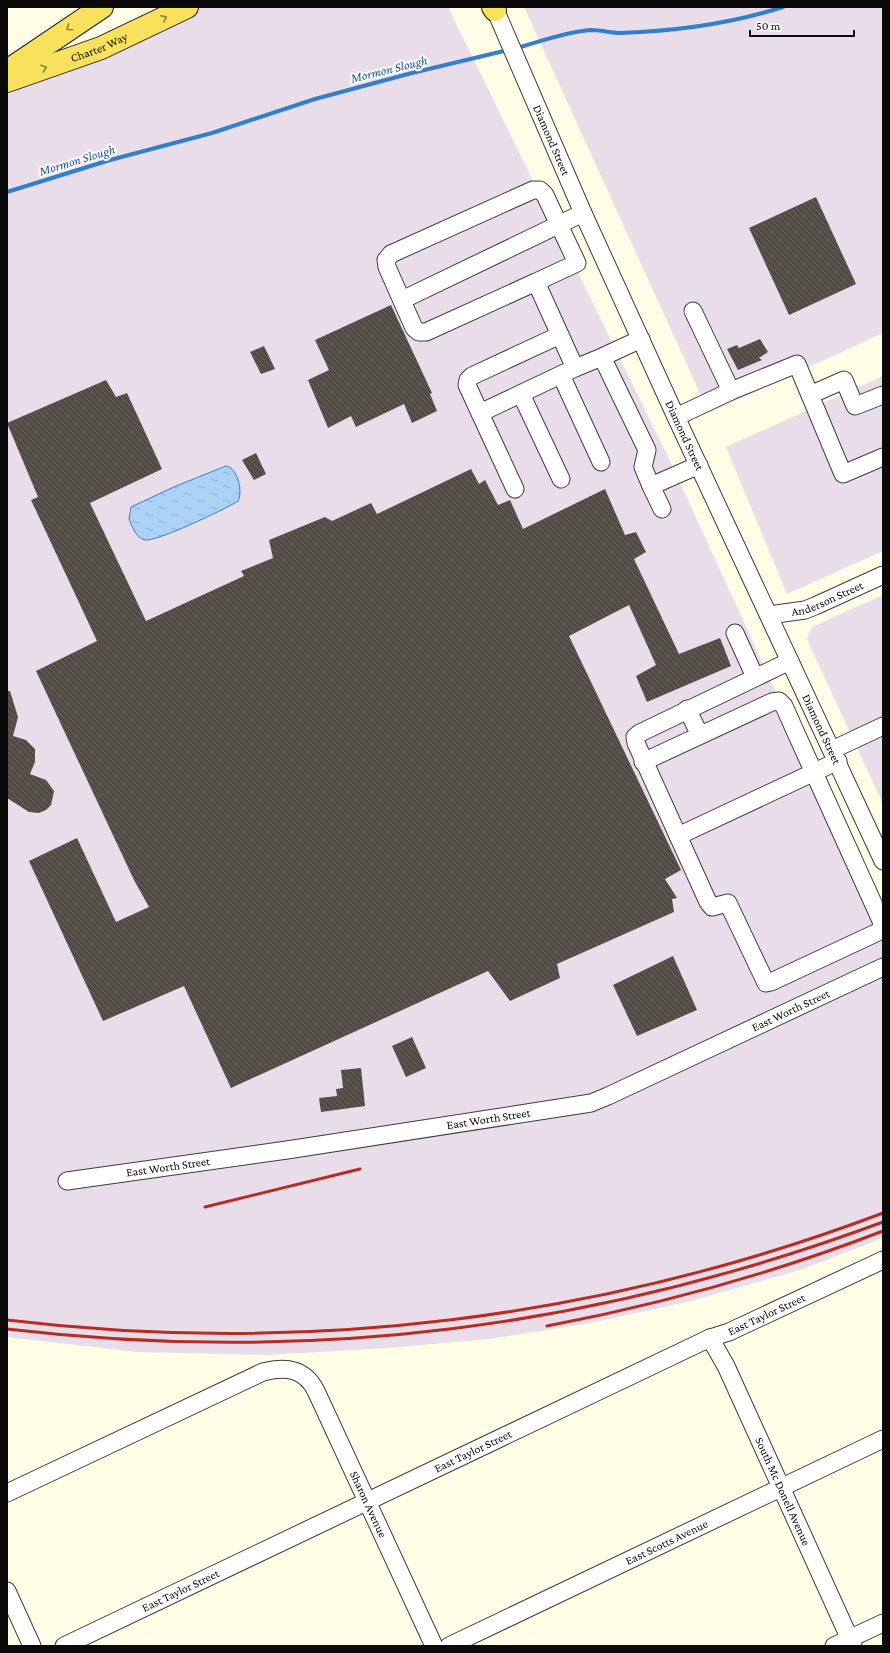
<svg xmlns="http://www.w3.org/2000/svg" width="890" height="1653" viewBox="0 0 890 1653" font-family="'Crimson Pro',serif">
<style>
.industrial{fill:#e9dde9}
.water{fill:url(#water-ripples);stroke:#337fcc}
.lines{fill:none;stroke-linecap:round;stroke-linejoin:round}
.stream{stroke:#337fcc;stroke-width:4}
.building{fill:url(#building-back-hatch)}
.minor-casing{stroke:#3d3d3d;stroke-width:19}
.major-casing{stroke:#1b1b1b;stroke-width:24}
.minor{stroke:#fff;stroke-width:17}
.major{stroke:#f8e25d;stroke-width:22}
.rail{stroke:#b82c24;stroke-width:3}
.oneway{stroke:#8d8138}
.labels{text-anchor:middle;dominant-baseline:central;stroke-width:4;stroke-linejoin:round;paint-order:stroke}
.street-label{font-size:12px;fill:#0a0a0a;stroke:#fff}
.water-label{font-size:13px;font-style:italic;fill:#155299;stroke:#fff}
</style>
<defs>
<pattern id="water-ripples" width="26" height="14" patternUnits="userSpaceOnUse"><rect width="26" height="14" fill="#acd2f5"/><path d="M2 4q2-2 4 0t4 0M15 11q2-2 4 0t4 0" fill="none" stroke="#93b3d1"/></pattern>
<pattern id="building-back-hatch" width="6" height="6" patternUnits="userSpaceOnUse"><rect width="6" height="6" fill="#524c46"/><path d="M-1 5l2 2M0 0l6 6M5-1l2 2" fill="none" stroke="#66615c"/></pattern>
</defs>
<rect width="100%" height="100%" fill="#fffde6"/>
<g class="industrial">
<polygon points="191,7 448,7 671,463 883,926 883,1238 803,1269 691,1301 591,1323 490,1339 388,1348 267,1355 137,1352 7,1337 7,94"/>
<polygon points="524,7 883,7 883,333 709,413"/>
<polygon points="883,376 883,551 787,594 726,447"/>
<polygon points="883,595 883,804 807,639 812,627"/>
</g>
<path class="water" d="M 226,466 C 238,468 243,492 238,501 C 226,509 156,542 145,540 C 136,538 132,526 129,519 L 131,507 L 176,486 Z"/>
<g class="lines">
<g class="stream">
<path d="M 517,48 C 538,42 569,31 591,30 C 601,30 611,33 621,33 C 677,31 730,24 783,7"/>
<polyline points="7,192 110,160 212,133 315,99 412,73 508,50"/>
</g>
</g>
<g class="building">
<polygon points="816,197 856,284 789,315 749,228"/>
<polygon points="391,305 432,393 430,394 437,411 412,423 404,404 356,427 351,416 328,428 308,380 329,370 315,340"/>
<polygon points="760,339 768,352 759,358 762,360 738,370 727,349 737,345 739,348"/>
<polygon points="264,346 275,369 261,374 250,352"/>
<polygon points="106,380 116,397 127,393 162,469 90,503 146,621 244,576 241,571 273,558 269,540 325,517 332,521 371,503 377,514 471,469 479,484 485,480 498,505 510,500 523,529 605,489 625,535 636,532 646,552 634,559 679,654 720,638 731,666 647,702 636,676 656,665 629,605 569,636 681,870 665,879 677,898 672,899 674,912 557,964 560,978 510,1001 488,971 231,1088 184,986 103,1021 29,861 77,838 116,922 149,907 134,880 36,671 97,641 31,500 38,497 7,423"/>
<polygon points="256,453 266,474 254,480 242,460"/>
<polygon points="7,691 10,691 18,717 13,736 26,740 35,749 35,762 30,774 46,780 54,791 51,805 46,810 39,813 29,812 7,798"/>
<polygon points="673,956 697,1010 637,1036 613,985"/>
<polygon points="412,1037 426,1068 406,1077 392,1046"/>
<polygon points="361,1068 365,1106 321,1112 319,1098 337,1096 336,1089 343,1088 341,1070"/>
</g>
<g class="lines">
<defs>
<g id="minor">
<path id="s1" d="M 494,7 L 583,213 L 676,417 L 883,861"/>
<polyline points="536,282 426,332 419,332 414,328 387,267 386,260 391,254 533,190 540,190 545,195 577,263 536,282 575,368 602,357 647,450 643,467 651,486 699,465"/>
<polyline points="402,300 583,213"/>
<polyline points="693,311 731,391"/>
<polyline points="602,357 641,339"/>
<polyline points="561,375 601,462"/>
<polyline points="521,394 561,479"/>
<polyline points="810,395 844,380 855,406 883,395"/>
<polyline points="480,413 575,368"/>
<polyline points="676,417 731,391 797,364 843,474 883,457"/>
<polyline points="651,486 662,509"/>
<polyline points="515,489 467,385 468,380 472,376 560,335"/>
<path id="s2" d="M 769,615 L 805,610 L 815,606 L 883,575"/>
<polyline points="735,633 755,677"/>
<polyline points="790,661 640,733 635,737 636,743 708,902 712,907 728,903 766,983 771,982 878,932 883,926"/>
<polyline points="687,709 700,735"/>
<polyline points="832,750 883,726"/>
<polyline points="643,762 772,702 779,701 784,706 796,733 883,925"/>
<polyline points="678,836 838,761"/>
<path id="s3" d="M 67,1181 L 287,1150 L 591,1103 L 608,1096 L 883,967"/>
<path id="s4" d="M 710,1338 L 726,1366 L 853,1646"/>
<path id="s5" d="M 7,1493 L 263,1372 C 287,1366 305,1369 316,1391 L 434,1646"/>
<polyline points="7,1591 32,1646"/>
<path id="s6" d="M 64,1646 L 710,1338 L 729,1332 L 883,1260"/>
<path id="s7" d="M 449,1646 L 883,1439"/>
<polyline points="834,1646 883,1623"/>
</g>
<g id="major">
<polyline points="493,7 495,10"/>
<polyline points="7,71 102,7"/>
<path id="s8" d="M 7,81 L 101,48 L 187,7"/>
</g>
</defs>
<use href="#minor" class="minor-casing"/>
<use href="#major" class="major-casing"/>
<use href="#minor" class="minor"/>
<use href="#major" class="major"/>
<g class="rail">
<polyline points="205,1207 360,1169"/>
<path d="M 7,1320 C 304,1356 603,1319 883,1213"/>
<path d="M 547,1326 C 662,1304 774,1273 883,1231"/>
<path d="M 7,1329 C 311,1365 597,1328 883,1222"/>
</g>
</g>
<defs><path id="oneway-chevron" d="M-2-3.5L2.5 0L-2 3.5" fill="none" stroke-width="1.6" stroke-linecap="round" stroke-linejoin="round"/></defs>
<g class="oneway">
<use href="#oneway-chevron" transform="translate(164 18) rotate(-26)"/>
<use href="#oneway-chevron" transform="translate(69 28) rotate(145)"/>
<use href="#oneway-chevron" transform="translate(44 68) rotate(-19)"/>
</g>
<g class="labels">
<g class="street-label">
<text stroke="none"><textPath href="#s8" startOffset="98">Charter Way</textPath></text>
<text stroke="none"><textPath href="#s1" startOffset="145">Diamond Street</textPath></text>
<text stroke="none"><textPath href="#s1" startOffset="469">Diamond Street</textPath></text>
<text stroke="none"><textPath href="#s2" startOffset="61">Anderson Street</textPath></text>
<text stroke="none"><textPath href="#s1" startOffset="793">Diamond Street</textPath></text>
<text stroke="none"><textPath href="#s3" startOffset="750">East Worth Street</textPath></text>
<text stroke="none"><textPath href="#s3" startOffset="426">East Worth Street</textPath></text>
<text stroke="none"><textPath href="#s3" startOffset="102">East Worth Street</textPath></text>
<text stroke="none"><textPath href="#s6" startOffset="777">East Taylor Street</textPath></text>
<text stroke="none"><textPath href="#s6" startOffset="453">East Taylor Street</textPath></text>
<text stroke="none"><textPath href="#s4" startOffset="170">South Mc Donell Avenue</textPath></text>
<text stroke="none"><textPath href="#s5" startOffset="470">Sharon Avenue</textPath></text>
<text stroke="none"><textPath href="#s7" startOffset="241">East Scotts Avenue</textPath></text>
<text stroke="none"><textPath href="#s6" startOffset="129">East Taylor Street</textPath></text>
</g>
<g class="water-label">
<text transform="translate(389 69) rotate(-14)">Mormon Slough</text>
<text transform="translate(77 160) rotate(-17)">Mormon Slough</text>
</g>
</g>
<rect width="890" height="1653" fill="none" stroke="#0a0a0a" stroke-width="16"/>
<path d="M750 30v6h104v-6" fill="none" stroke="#0a0a0a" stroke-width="2"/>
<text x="756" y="30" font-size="12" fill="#0a0a0a" stroke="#ffffff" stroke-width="3" paint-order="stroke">50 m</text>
</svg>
